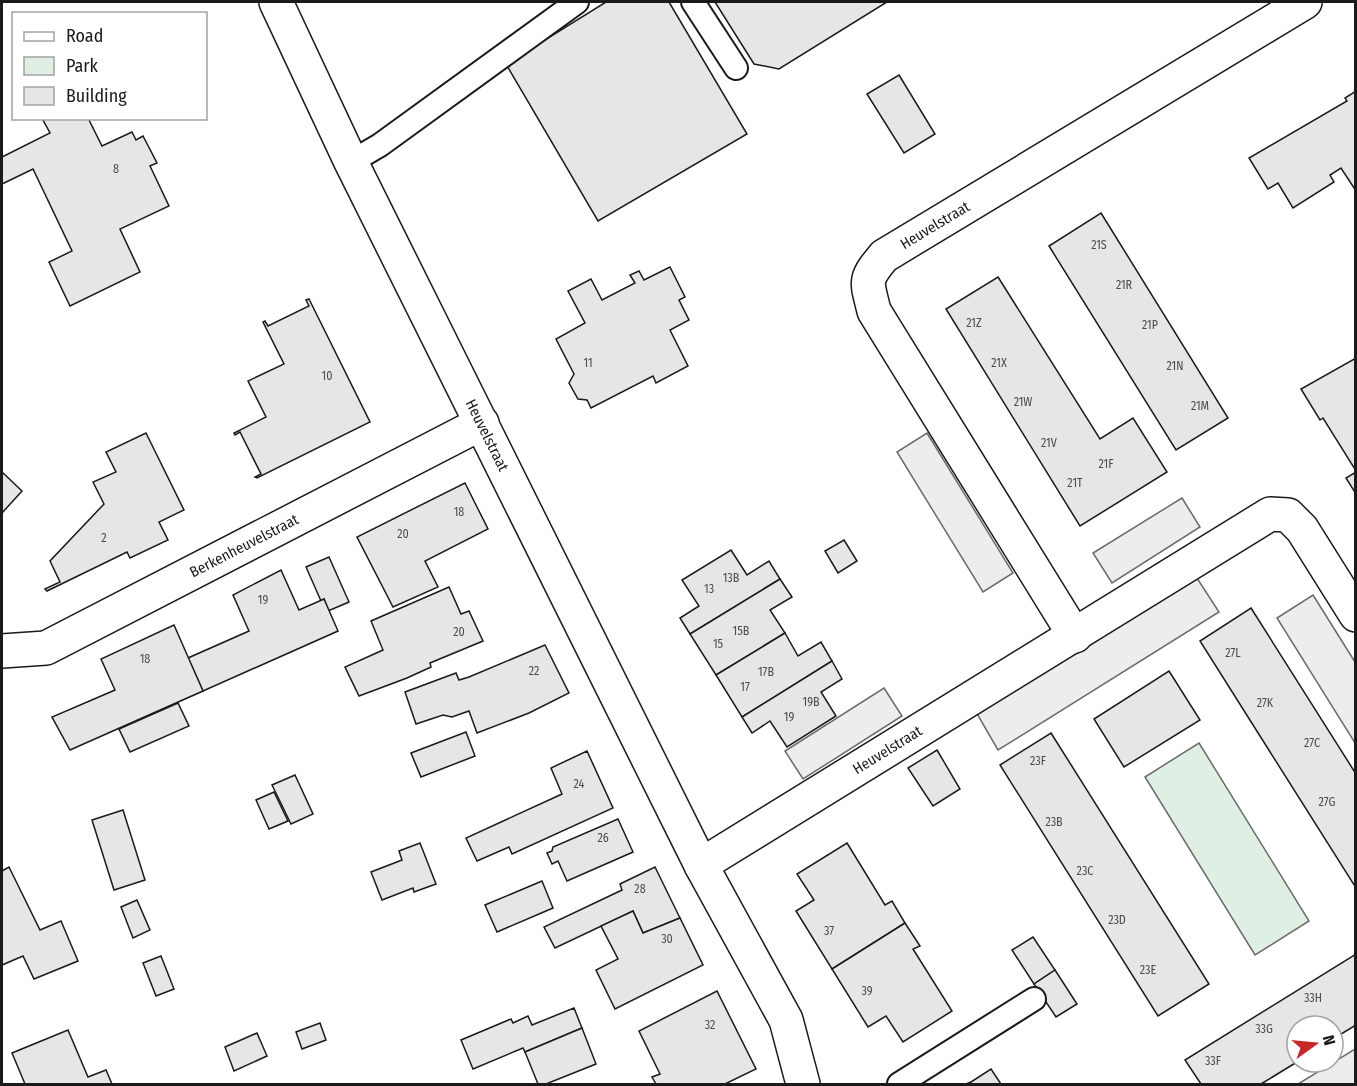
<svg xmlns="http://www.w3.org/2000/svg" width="1357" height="1086" viewBox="0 0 1357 1086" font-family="'Fira Sans Condensed',sans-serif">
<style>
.green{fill:#e0efe3;stroke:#6a6a6a;stroke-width:1.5}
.parking{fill:#ededed;stroke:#6a6a6a;stroke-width:1.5}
.building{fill:#e6e6e6;stroke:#1a1a1a;stroke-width:1.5}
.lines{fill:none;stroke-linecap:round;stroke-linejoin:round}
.lane-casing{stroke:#1a1a1a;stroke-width:26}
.street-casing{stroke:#1a1a1a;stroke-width:36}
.lane{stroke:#fff;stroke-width:22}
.street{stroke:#fff;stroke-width:33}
.labels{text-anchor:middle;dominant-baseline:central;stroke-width:4.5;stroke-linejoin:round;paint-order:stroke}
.number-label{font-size:12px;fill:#4d4d4d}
.street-label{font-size:15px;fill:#1a1a1a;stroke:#fff}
</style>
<rect width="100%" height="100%" fill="#fff"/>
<polygon class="green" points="1199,743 1309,921 1255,955 1145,777"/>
<g class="parking">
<polygon points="927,433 1013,573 983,592 897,452"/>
<polygon points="1182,498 1200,527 1112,583 1093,553"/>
<polygon points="1195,575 1219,612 998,750 976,712"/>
<polygon points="1313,595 1355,662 1355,743 1277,618"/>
<polygon points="884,688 902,716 803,779 785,751"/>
<polygon points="1355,1049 1355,1084 1298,1084"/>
</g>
<g class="building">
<polygon points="606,2 669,2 747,134 598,221 506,64"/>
<polygon points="715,2 887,2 779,69 754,64"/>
<polygon points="899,75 935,134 904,153 867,94"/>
<polygon points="1356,91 1356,191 1341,168 1330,175 1334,182 1293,208 1278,183 1268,189 1249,158 1347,101 1345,98"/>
<polygon points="47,118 88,118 102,146 132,132 136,140 143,136 157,163 150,166 169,206 120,229 140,272 70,306 49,262 72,251 33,169 2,184 2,157 50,133 43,120"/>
<polygon points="1101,213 1228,418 1176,450 1049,246"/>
<polygon points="670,267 685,297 679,300 689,320 670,330 688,366 656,383 653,376 591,408 587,400 578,399 569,383 574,374 556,339 585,323 568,291 591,279 602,300 635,283 630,275 639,271 644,280"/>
<polygon points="998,277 1100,439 1133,418 1167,472 1080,526 946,309"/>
<polygon points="309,299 370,422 257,478 255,477 261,474 240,432 235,435 234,433 266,417 248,381 284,364 263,322 265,321 268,326 309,306 306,300"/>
<polygon points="1356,358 1356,471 1323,418 1320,420 1301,389"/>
<polygon points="146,433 184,510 159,522 168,540 130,558 127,552 47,591 45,589 60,582 50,561 104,504 93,482 116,472 106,452"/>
<polygon points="2,472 22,491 2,513"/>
<polygon points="1356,472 1356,494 1346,478"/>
<polygon points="465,483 488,529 425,561 438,587 393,607 357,537"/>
<polygon points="844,540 857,561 838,573 825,551"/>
<polygon points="731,550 747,575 769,561 780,579 690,634 680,618 699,606 682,580"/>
<polygon points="329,557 349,602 328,611 324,599 321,601 306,567"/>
<polygon points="281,570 299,610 324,599 338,631 203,691 188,658 249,631 233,595"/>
<polygon points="780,579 792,597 770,610 785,633 716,675 690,634"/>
<polygon points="449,587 461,614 469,611 483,641 430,663 431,667 407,678 359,696 345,667 383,650 371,621"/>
<polygon points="1251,608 1356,774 1356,888 1200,641"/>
<polygon points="174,625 203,691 70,750 52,717 115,690 101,659"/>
<polygon points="785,633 798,656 821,642 832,661 742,717 716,675"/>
<polygon points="545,645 569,693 529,713 477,733 469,711 452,717 443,715 416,724 405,692 456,673 459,680 469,677"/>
<polygon points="832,661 842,679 821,692 836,716 787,747 770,721 752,733 742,717"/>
<polygon points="1169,671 1200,720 1124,767 1094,719"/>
<polygon points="178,703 189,726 130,752 119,729"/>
<polygon points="466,732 475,756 421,777 411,753"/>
<polygon points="1051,733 1209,984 1158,1016 1000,765"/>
<polygon points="937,750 960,789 933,806 908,768"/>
<polygon points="587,751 613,808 512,854 509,847 477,861 466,838 562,794 551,768"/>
<polygon points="295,775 313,814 291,824 272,785"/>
<polygon points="274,792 288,821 269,829 256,800"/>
<polygon points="123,810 145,880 114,890 92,820"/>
<polygon points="618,819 633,852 567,881 558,861 552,864 547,853 552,851 553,847"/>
<polygon points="420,843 436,884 414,892 413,888 382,900 371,872 402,860 399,851"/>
<polygon points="847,843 885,905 892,901 905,923 832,969 796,911 814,900 797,874"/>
<polygon points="9,867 40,930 61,921 78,961 34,979 23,956 2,965 2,871"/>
<polygon points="655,867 680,918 643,933 633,911 555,948 544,927 622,890 620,884"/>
<polygon points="542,881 553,908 497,932 485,905"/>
<polygon points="137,900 150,930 133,938 121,907"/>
<polygon points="633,911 643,933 680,918 703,965 615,1009 596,970 618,959 601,926"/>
<polygon points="905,923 920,946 913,949 952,1011 903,1042 886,1016 868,1027 832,969"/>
<polygon points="1033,937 1055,970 1034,984 1012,950"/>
<polygon points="1356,954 1356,1025 1333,1039 1333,1026 1297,1026 1297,1062 1261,1084 1201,1084 1185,1060"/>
<polygon points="161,956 174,989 156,996 143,963"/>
<polygon points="1055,970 1077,1004 1056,1017 1034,984"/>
<polygon points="717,991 756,1069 725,1084 656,1084 652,1077 660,1074 639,1031"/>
<polygon points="574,1008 582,1028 525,1052 523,1048 473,1069 461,1040 511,1019 513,1023 528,1016 532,1025"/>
<polygon points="320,1023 326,1040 302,1049 296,1032"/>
<polygon points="582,1028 596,1064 546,1084 538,1084 525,1052"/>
<polygon points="68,1030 88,1077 106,1070 112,1084 25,1084 12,1053"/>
<polygon points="257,1033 267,1056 234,1071 225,1047"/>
<polygon points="991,1069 1001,1084 966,1084 971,1082"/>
</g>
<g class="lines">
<defs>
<g id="lane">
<polyline points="693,2 736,68"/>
<polyline points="351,162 380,145 577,2"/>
<polyline points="899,1084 1034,999"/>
</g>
<g id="street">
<path id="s1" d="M 276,2 L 351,162 L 701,865 L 786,1020 L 803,1084"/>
<path id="s2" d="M 1075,636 L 874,311 C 867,281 863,281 884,256 L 1305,2"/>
<path id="s3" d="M 2,651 L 46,648 L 482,423"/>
<path id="s4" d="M 701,865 L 1270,514 L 1288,515 L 1302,529 L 1356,615"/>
</g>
</defs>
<use href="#lane" class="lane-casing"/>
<use href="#street" class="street-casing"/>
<use href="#lane" class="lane"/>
<use href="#street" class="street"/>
</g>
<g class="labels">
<g class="number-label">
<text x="116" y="169">8</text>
<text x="1099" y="245">21S</text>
<text x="1124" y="285">21R</text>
<text x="974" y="323">21Z</text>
<text x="1150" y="325">21P</text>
<text x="588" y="363">11</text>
<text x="999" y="363">21X</text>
<text x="1175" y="366">21N</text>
<text x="327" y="376">10</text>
<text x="1023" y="402">21W</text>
<text x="1200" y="406">21M</text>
<text x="1049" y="443">21V</text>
<text x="1106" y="464">21F</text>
<text x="1075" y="483">21T</text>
<text x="459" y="512">18</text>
<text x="403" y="534">20</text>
<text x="104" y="538">2</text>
<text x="731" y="578">13B</text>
<text x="709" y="589">13</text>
<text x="263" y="600">19</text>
<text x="741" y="631">15B</text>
<text x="459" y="632">20</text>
<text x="718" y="644">15</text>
<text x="1233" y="653">27L</text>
<text x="145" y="659">18</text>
<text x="534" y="671">22</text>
<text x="766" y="672">17B</text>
<text x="745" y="687">17</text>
<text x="811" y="702">19B</text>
<text x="1265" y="703">27K</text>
<text x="789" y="717">19</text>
<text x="1312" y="743">27C</text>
<text x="1038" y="761">23F</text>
<text x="579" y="784">24</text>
<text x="1327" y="802">27G</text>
<text x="1054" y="822">23B</text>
<text x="603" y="838">26</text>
<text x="1085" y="871">23C</text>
<text x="640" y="889">28</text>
<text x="1117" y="920">23D</text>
<text x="829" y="931">37</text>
<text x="667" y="939">30</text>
<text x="1148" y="970">23E</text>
<text x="867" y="991">39</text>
<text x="1313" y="998">33H</text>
<text x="710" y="1025">32</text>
<text x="1264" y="1029">33G</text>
<text x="1213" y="1061">33F</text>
</g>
<g class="street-label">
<text stroke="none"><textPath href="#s2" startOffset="502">Heuvelstraat</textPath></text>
<text stroke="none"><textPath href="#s1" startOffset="482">Heuvelstraat</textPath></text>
<text stroke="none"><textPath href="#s3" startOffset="267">Berkenheuvelstraat</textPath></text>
<text stroke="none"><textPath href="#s4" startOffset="219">Heuvelstraat</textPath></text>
</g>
</g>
<rect width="1357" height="1086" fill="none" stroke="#1a1a1a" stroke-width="6"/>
<rect x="12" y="12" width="195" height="108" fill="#ffffff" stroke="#a3a3a3" stroke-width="1.5"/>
<rect x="24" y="32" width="30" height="9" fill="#ffffff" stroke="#a3a3a3" stroke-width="1.5"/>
<text x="66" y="42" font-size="18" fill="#1a1a1a">Road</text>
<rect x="24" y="57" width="30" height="18" fill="#e0efe3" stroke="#a3a3a3" stroke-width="1.5"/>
<text x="66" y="72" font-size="18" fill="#1a1a1a">Park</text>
<rect x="24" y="87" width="30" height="18" fill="#e6e6e6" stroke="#a3a3a3" stroke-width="1.5"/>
<text x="66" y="102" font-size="18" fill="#1a1a1a">Building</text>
<g transform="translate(1315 1044) rotate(75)"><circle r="28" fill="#ffffff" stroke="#a3a3a3" stroke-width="1.5"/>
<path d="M0-4.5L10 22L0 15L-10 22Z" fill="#c62828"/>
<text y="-9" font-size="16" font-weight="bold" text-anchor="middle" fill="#1a1a1a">N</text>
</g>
</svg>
